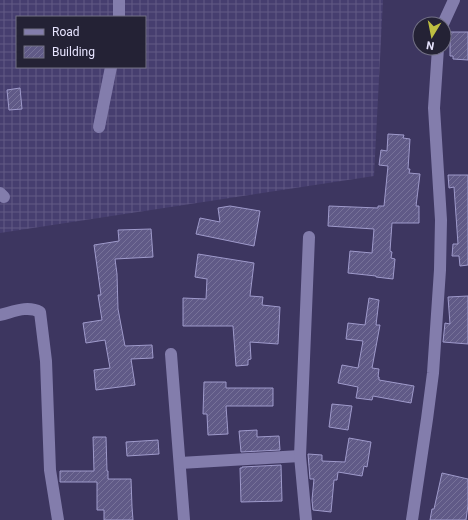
<svg xmlns="http://www.w3.org/2000/svg" width="468" height="520" viewBox="0 0 468 520" font-family="Roboto,sans-serif">
<style>
.industrial{fill:url(#industrial-grid);fill-rule:evenodd}
.building{fill:url(#building-hatch);stroke:#9f9acb}
.lines{fill:none;stroke-linecap:round;stroke-linejoin:round}
.minor{stroke:#837dac;stroke-width:12}
</style>
<defs>
<pattern id="industrial-grid" width="8" height="8" patternUnits="userSpaceOnUse"><rect width="8" height="8" fill="#463e6f"/><path d="M0 4h8M4 0v8" fill="none" stroke="#615a85"/></pattern>
<pattern id="building-hatch" width="6" height="6" patternUnits="userSpaceOnUse"><rect width="6" height="6" fill="#605a87"/><path d="M-1 1l2-2M0 6l6-6M5 7l2-2" fill="none" stroke="#777299"/></pattern>
</defs>
<rect width="100%" height="100%" fill="#3d3660"/>
<path class="industrial" d="M 0,0 L 383,0 L 374,176 L 0,233 ZM 17,17 L 145,17 L 145,67 L 17,67 Z"/>
<g class="building">
<polygon points="450,32 468,32 468,60 453,59 453,56 450,56"/>
<polygon points="20,88 22,109 9,110 7,90"/>
<polygon points="388,134 404,135 403,138 410,139 408,169 410,169 409,173 420,174 416,206 419,206 419,223 392,223 390,251 392,252 391,258 395,259 393,279 376,277 376,276 348,273 350,251 372,253 374,229 328,226 329,206 378,208 378,206 384,206 388,166 379,165 381,150 387,151"/>
<polygon points="448,175 468,175 468,265 460,266 459,256 452,256 453,244 458,244 454,187 449,188"/>
<polygon points="230,206 260,211 254,246 196,234 200,218 220,222 218,208"/>
<polygon points="151,229 153,257 115,259 117,274 118,309 125,346 152,345 153,358 131,359 135,385 96,390 94,370 110,368 105,340 86,343 83,323 102,320 98,295 101,295 94,245 119,241 118,230"/>
<polygon points="198,254 254,263 250,296 263,297 262,305 280,307 278,344 250,342 251,359 248,360 248,365 236,366 233,326 183,326 183,298 206,299 207,279 195,277"/>
<polygon points="468,296 468,344 443,342 445,323 450,324 448,297"/>
<polygon points="369,298 379,300 376,325 380,325 372,368 379,369 378,377 379,377 379,380 414,386 411,403 373,396 372,400 356,398 358,387 338,383 342,365 358,368 363,341 346,339 348,323 365,325"/>
<polygon points="204,382 226,382 226,388 273,388 273,406 226,406 228,434 208,435 207,414 203,414"/>
<polygon points="332,404 352,406 348,430 329,427"/>
<polygon points="257,430 257,437 279,436 280,450 241,452 239,431"/>
<polygon points="93,437 106,437 107,471 108,471 108,479 131,479 132,507 133,520 104,520 104,510 97,510 97,482 60,482 60,471 94,471"/>
<polygon points="349,438 371,442 367,467 364,466 362,476 338,472 337,480 334,480 331,512 313,510 312,500 314,479 310,479 308,454 322,455 322,461 345,462"/>
<polygon points="158,440 159,454 127,456 126,442"/>
<polygon points="281,465 282,501 241,502 240,468 242,468 242,467"/>
<polygon points="442,473 468,479 468,505 466,520 430,520 432,509 434,509"/>
</g>
<g class="lines">
<g class="minor">
<polyline points="119,17 119,0"/>
<polyline points="443,24 454,0"/>
<polyline points="99,127 111,67"/>
<polyline points="0,193 4,197"/>
<path d="M 0,315 C 13,312 27,305 40,312 L 46,361 L 50,470 L 58,520"/>
<polyline points="171,354 184,520"/>
<polyline points="180,463 300,456"/>
<polyline points="306,520 300,456 309,237"/>
<polyline points="412,520 427,419 433,373 440,270 441,220 434,108 438,48"/>
</g>
</g>
<rect x="16" y="16" width="130" height="52" fill="#242235" stroke="#727085"/>
<rect x="24" y="29" width="20" height="6" fill="#837dac" stroke="#727085"/>
<text x="52" y="36" font-size="12" fill="#e7e4fe">Road</text>
<rect x="24" y="46" width="20" height="12" fill="url(#building-hatch)" stroke="#727085"/>
<text x="52" y="56" font-size="12" fill="#e7e4fe">Building</text>
<g transform="translate(432 36) rotate(190)"><circle r="19" fill="#242235" stroke="#727085"/>
<path d="M0-3L7 15L0 10L-7 15Z" fill="#bebf42"/>
<text y="-6" font-size="11" font-weight="bold" text-anchor="middle" fill="#e7e4fe">N</text>
</g>
</svg>
